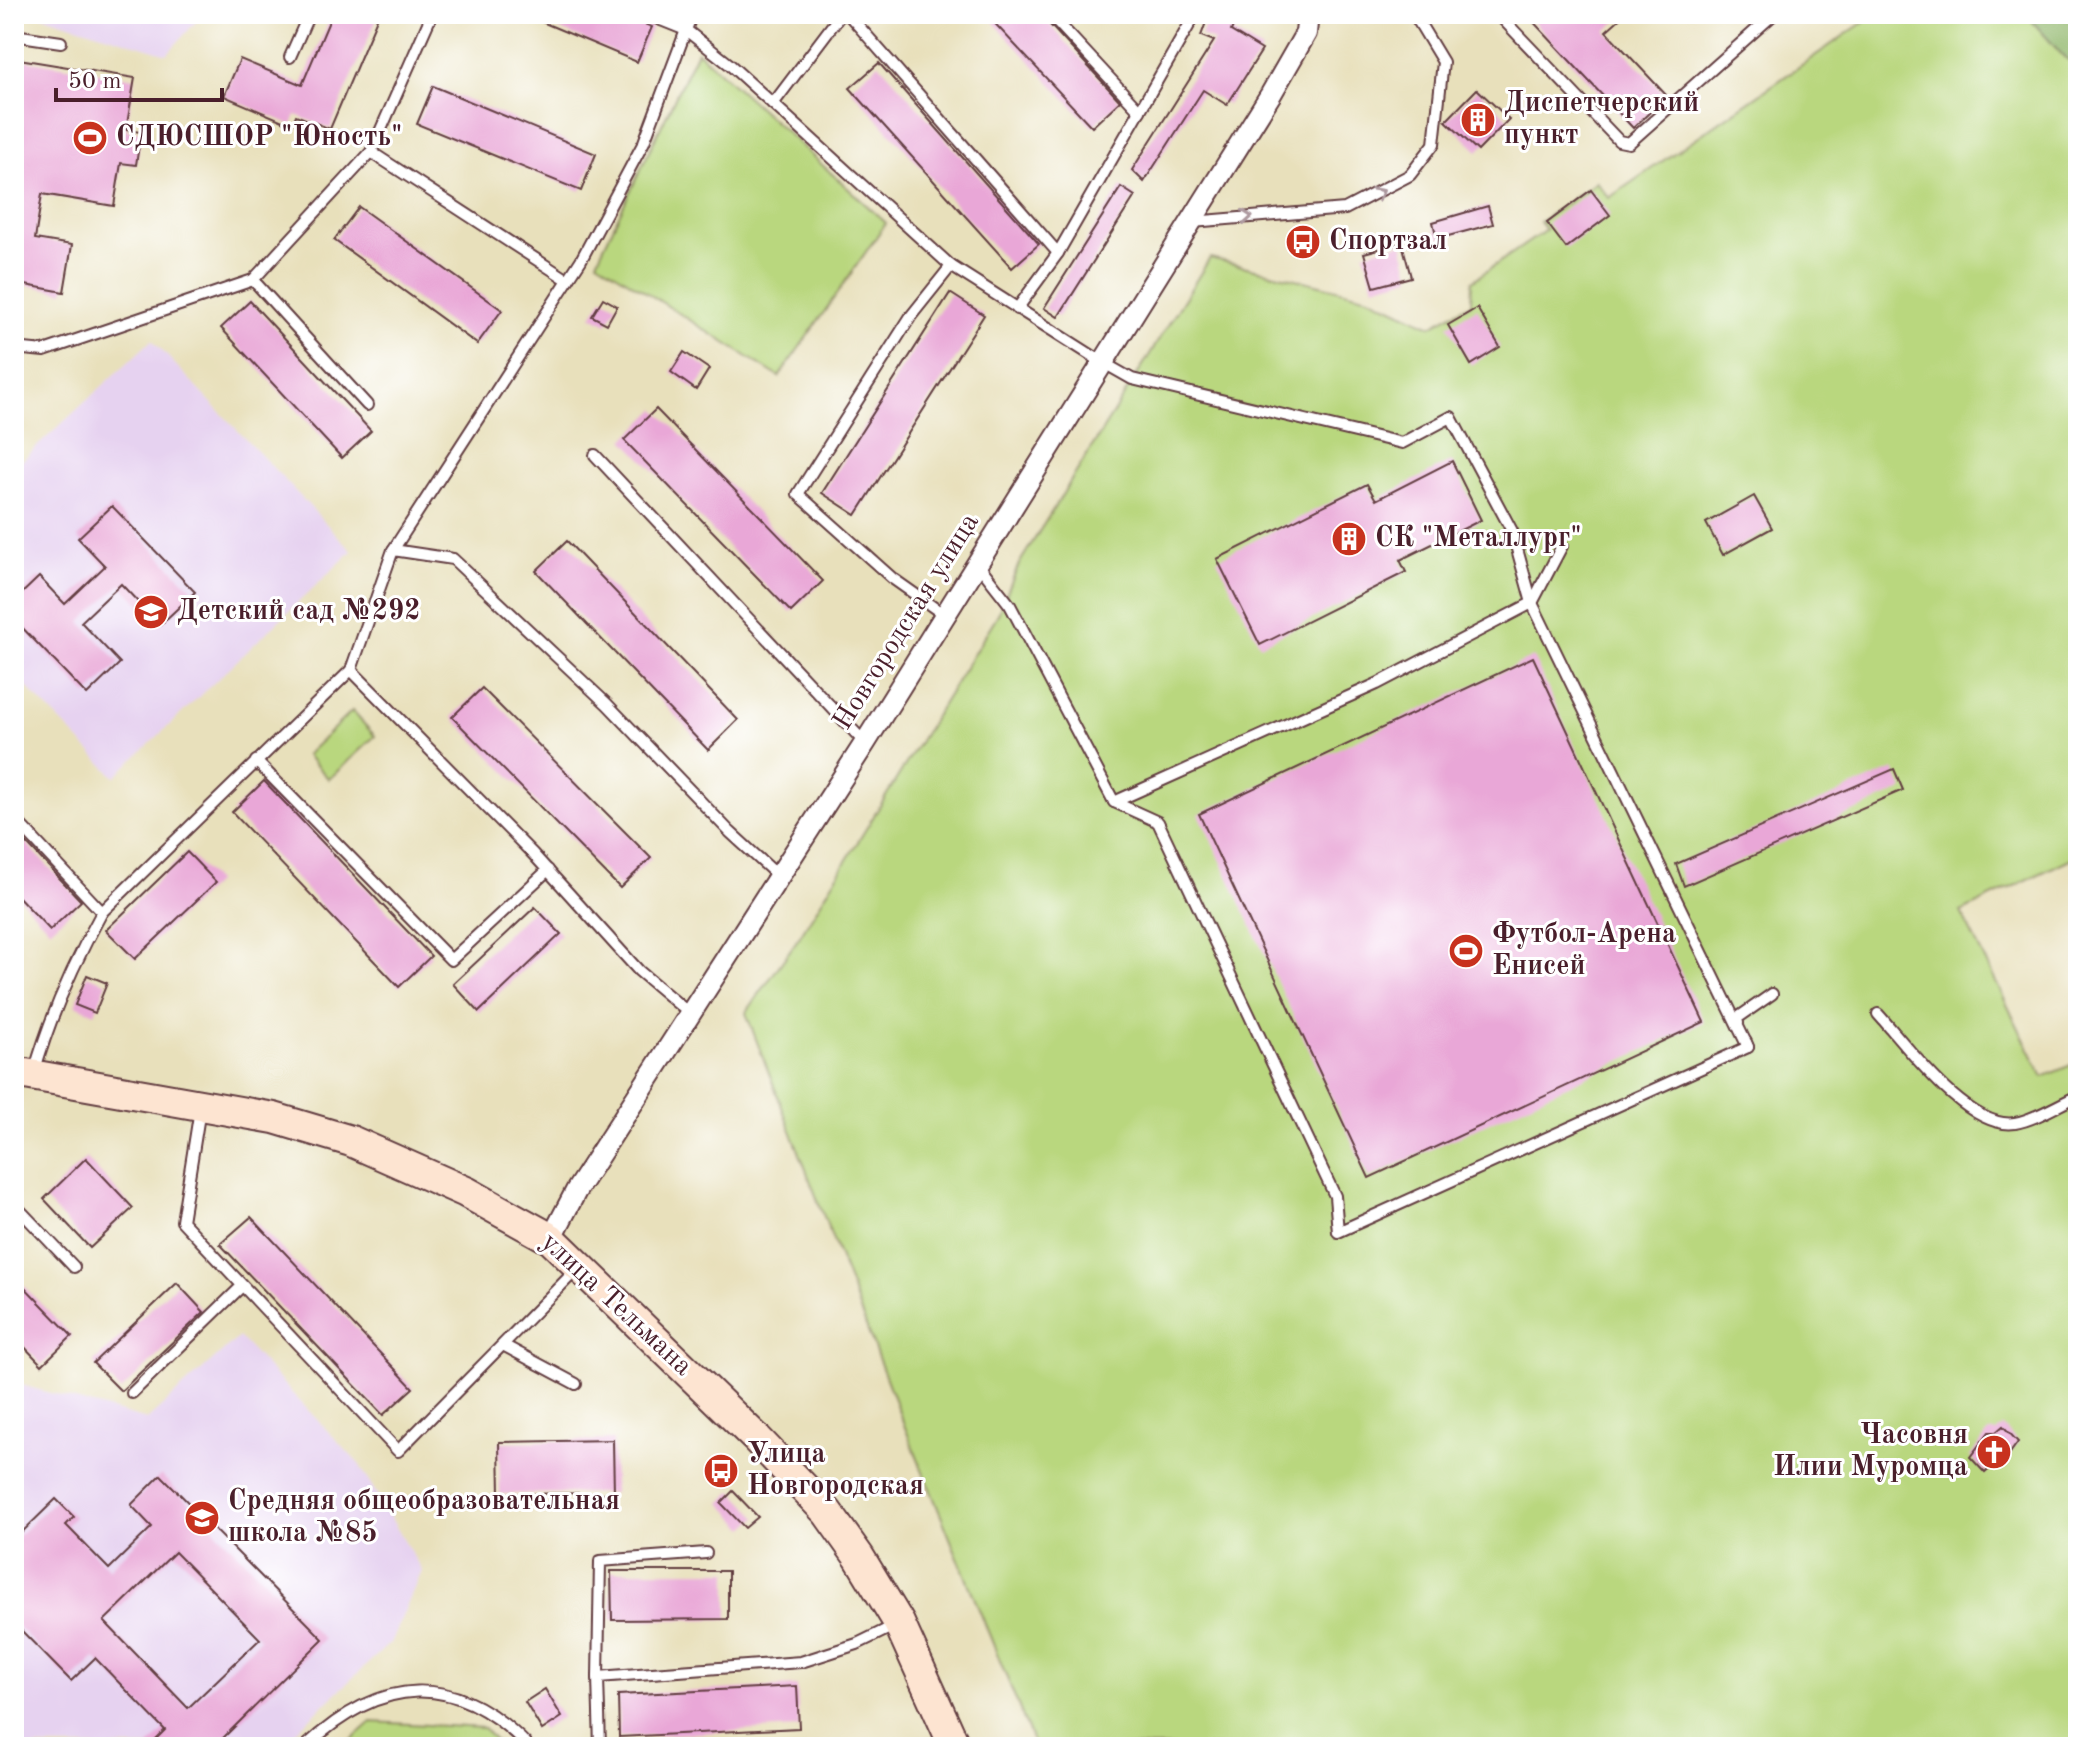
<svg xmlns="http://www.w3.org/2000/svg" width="2092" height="1761" viewBox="0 0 2092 1761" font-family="'Old Standard TT',serif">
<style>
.built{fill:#e6d2f0}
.green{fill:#b9d77e;stroke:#827b54;stroke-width:2}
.forest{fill:#92b86d;stroke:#6e6c4c;stroke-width:2}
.building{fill:#e9a7d7;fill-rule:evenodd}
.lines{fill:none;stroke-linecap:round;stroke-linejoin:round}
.lane-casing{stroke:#623c41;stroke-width:14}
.street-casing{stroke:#623c41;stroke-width:24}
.secondary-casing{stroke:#623c41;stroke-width:34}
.lane{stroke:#fff;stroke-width:10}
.street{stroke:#fff;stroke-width:20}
.secondary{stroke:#fde4d1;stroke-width:30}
.oneway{stroke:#ae9aa0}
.labels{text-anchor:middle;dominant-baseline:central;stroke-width:6;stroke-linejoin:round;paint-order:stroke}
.poi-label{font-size:28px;font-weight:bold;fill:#4a1f2b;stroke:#fff;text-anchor:start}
.street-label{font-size:28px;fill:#4a1f2b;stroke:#fff}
</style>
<rect width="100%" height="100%" fill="#fff"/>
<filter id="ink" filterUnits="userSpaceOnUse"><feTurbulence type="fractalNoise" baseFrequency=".0125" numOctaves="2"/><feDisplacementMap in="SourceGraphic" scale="16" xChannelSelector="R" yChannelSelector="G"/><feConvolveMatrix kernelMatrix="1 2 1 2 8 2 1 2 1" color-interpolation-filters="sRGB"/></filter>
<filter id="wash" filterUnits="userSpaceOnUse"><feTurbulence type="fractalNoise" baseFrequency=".006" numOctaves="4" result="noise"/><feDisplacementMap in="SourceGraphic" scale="32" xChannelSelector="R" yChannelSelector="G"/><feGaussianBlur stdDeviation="1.8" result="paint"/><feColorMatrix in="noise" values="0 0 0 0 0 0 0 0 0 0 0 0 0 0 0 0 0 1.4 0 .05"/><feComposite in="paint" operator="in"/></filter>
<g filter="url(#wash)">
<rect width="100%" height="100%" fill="#e8e0bb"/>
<g class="built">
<polygon points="37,14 203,14 167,54"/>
<polygon points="152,340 352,551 115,777 14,674 14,468"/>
<polygon points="239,1337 359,1464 422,1571 391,1642 279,1747 14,1747 14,1383 147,1420"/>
</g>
<g class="green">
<polygon points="2026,14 2064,57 2078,66 2078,855 1961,912 2043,1077 2078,1062 2078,1747 1035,1747 900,1415 746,1013 800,936 998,614 1019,564 1210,258 1369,297 1431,326 1471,303 1472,281 1546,230 1540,222 1596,182 1609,198 1874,15"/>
<polygon points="697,51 886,223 779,377 597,261"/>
<polygon points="352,711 375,736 329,779 306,755"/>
<polygon points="372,1722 484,1728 500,1747 343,1747"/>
</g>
<polygon class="forest" points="2026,14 2078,14 2078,66 2064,57"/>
<g id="blocks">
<g class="building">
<polygon points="332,14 379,14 330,129 296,115 292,125 224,96 240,59 302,85"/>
<polygon points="523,14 620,14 652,27 637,62"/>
<polygon points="986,14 1040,14 1120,101 1092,127"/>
<polygon points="1209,14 1238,14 1231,31 1262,50 1227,105 1203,90 1144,182 1132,170 1214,41 1201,36"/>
<polygon points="1526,14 1625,14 1606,31 1667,96 1633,128"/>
<polygon points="19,59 135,78 126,130 141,132 136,165 121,163 114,206 42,194 35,239 72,245 64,292 14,283 14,88"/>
<polygon points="879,63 1039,244 1012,268 850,88"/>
<polygon points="433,86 596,154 581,191 417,124"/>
<polygon points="1477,89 1509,119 1478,151 1446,121"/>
<polygon points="1121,187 1135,196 1058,317 1044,308"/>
<polygon points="1591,190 1610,215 1566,248 1547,223"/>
<polygon points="1488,206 1493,224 1437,239 1433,222"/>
<polygon points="359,207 502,310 477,344 334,240"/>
<polygon points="1402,243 1411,277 1374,287 1364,253"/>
<polygon points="950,293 984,315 856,515 822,493"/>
<polygon points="603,298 617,306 607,324 592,316"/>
<polygon points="250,301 371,431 342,458 221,328"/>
<polygon points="1477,308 1500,347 1471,365 1448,325"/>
<polygon points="684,352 709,369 696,390 671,372"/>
<polygon points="656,409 823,581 791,612 624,440"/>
<polygon points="1452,461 1481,520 1400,560 1406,572 1260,645 1217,559 1367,484 1376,500"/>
<polygon points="1754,496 1772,528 1723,555 1706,523"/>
<polygon points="112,506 195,592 160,625 121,584 81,622 120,663 87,695 14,619 14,601 39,577 65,604 105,566 78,538"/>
<polygon points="567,541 738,720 708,750 536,571"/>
<polygon points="1533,657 1704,1022 1369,1178 1199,814"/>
<polygon points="482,688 651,858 620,888 452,717"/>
<polygon points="1894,769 1903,790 1684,886 1676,864"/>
<polygon points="264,781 431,956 399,987 232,812"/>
<polygon points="14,830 81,901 50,930 14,892"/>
<polygon points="187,852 216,882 135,959 106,930"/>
<polygon points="535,907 561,934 479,1012 453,984"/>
<polygon points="87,975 107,983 95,1013 75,1005"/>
<polygon points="86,1158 133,1208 90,1248 44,1199"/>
<polygon points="251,1217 413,1388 383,1415 220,1244"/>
<polygon points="14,1276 72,1336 42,1365 14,1336"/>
<polygon points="177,1283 204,1312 121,1391 93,1363"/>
<polygon points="2003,1426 2018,1442 2002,1464 1995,1464 1985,1473 1970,1457 1989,1432 1996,1432"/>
<polygon points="613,1440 614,1493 500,1494 499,1442"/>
<path d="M 161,1475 L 323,1639 L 214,1747 L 148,1747 L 165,1730 L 95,1658 L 71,1681 L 14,1623 L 14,1540 L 56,1499 L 74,1517 L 66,1525 L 109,1569 L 152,1527 L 131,1505 ZM 175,1552 L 260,1639 L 188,1708 L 104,1621 Z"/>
<polygon points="733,1491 758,1517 745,1528 721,1503"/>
<polygon points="611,1571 728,1571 728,1619 612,1620"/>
<polygon points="797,1686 799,1728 619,1737 618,1695"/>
<polygon points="545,1689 562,1717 542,1730 525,1702"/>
</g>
</g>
</g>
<g filter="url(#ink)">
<use href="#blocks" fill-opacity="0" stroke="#623c41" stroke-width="2"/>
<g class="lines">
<defs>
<g id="lane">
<polyline points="646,14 686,30 729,64 951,266 1102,362 1132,379 1402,443 1451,417 1512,531 1532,603 1748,1047"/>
<polyline points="848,14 1058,253"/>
<polyline points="1050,14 1140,111"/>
<polyline points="1498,14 1619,141 1629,143 1774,14"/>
<polyline points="14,35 61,42"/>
<polyline points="290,57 309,14"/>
<polyline points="773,104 841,14"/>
<polyline points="371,152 568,280"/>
<polyline points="1192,222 1345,209 1410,175 1434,144 1443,62 1414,14"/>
<polyline points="253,280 367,405"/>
<polyline points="1017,309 1058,253 1192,20 1186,14"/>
<polyline points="14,348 44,351 253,280 371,152 432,14"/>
<polyline points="595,455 865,743"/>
<polyline points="393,550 453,559 607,704 730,832 778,876"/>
<polyline points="977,563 1010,605 1114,802 1158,822 1335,1196 1338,1232 1748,1047 1746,1042"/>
<polyline points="943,614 892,578 798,494 911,316 951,266"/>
<polyline points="351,670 533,854 639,971 690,1014"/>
<polyline points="256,761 451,960 548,870"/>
<polyline points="1114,802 1377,684 1532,603 1562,546"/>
<polyline points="14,818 102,912"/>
<path d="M 1878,1014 C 1907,1046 1968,1130 2015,1123 C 2035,1120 2059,1104 2078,1096"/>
<polyline points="1738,1023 1736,1019 1772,994"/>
<path d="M 34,1073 C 50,1016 74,963 102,912 L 351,670 L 393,550 L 581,260 L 644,142 L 692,14"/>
<polyline points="200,1109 182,1221 398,1451 577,1269"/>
<polyline points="14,1204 74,1267"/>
<polyline points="503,1345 576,1384"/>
<polyline points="14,1357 18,1361"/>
<polyline points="132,1393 242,1286"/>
<polyline points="598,1677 600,1561 706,1553"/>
<path d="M 305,1747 C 380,1677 455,1669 529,1747"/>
<polyline points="600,1747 598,1677 801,1662 857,1644 898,1624"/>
</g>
<polyline id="street" points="551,1239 576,1191 865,743 1271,94 1306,33 1308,14"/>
<polyline id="secondary" points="14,1072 274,1118 351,1141 466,1192 551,1239 756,1438 827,1512 859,1557 899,1623 955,1747"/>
</defs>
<use href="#lane" class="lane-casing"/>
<use href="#street" class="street-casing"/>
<use href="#secondary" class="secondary-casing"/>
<use href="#lane" class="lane"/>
<use href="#street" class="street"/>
<use href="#secondary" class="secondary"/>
</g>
<defs><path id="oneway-chevron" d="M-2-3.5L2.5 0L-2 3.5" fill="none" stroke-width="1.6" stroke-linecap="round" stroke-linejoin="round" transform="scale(2)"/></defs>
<g class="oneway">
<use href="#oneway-chevron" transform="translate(1379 193) rotate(-29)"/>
<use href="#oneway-chevron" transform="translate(1247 217) rotate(-5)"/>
</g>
</g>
<defs>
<symbol id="building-disc" viewBox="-11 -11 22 22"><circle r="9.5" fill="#c8321e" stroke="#fff"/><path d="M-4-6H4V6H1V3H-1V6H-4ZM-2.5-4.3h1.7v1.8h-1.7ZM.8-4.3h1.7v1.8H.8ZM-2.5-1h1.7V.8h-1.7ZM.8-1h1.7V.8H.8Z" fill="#fff"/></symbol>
<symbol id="stadium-disc" viewBox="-11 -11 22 22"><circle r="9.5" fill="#c8321e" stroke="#fff"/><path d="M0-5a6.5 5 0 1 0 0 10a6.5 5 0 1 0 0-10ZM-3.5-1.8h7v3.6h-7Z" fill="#fff"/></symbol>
<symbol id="bus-disc" viewBox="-11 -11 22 22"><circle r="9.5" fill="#c8321e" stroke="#fff"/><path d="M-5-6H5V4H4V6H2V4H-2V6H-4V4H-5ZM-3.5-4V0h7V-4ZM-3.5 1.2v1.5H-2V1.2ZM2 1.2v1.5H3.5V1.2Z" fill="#fff"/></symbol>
<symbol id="school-disc" viewBox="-11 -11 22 22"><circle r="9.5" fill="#c8321e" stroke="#fff"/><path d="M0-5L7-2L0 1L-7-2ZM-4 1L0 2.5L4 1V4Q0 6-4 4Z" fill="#fff"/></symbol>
<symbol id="church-disc" viewBox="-11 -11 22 22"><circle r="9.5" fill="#c8321e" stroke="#fff"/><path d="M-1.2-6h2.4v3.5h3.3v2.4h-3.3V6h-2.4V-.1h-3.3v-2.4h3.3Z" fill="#fff"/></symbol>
</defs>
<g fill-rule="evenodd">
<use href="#building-disc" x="1458" y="100" width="40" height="40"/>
<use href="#stadium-disc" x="70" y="118" width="40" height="40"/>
<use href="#bus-disc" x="1283" y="222" width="40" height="40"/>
<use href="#building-disc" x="1329" y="519" width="40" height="40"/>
<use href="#school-disc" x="131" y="592" width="40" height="40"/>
<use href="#stadium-disc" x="1446" y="931" width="40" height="40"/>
<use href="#church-disc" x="1974" y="1432" width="40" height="40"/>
<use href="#bus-disc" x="701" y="1451" width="40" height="40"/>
<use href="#school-disc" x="182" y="1498" width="40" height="40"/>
</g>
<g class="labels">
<g class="poi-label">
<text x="1504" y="104">Диспетчерский<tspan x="1504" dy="32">пункт</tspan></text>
<text x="116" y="138">СДЮСШОР "Юность"</text>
<text x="1329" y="242">Спортзал</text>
<text x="1375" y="539">СК "Металлург"</text>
<text x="177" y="612">Детский сад №292</text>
<text x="1492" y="935">Футбол-Арена<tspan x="1492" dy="32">Енисей</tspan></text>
<text x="1968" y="1436" text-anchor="end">Часовня<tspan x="1968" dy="32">Илии Муромца</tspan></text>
<text x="747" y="1455">Улица<tspan x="747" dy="32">Новгородская</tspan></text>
<text x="228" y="1502">Средняя общеобразовательная<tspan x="228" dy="32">школа №85</tspan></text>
</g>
<g class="street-label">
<text transform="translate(907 622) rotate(-58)">Новгородская улица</text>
<text transform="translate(616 1305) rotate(43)">улица Тельмана</text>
</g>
</g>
<rect width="2092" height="1761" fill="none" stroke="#fff" stroke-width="48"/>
<path d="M56 88v12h166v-12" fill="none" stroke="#4a1f2b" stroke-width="4"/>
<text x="68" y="88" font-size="24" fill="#4a1f2b" stroke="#ffffff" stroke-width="6" paint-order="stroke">50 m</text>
</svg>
